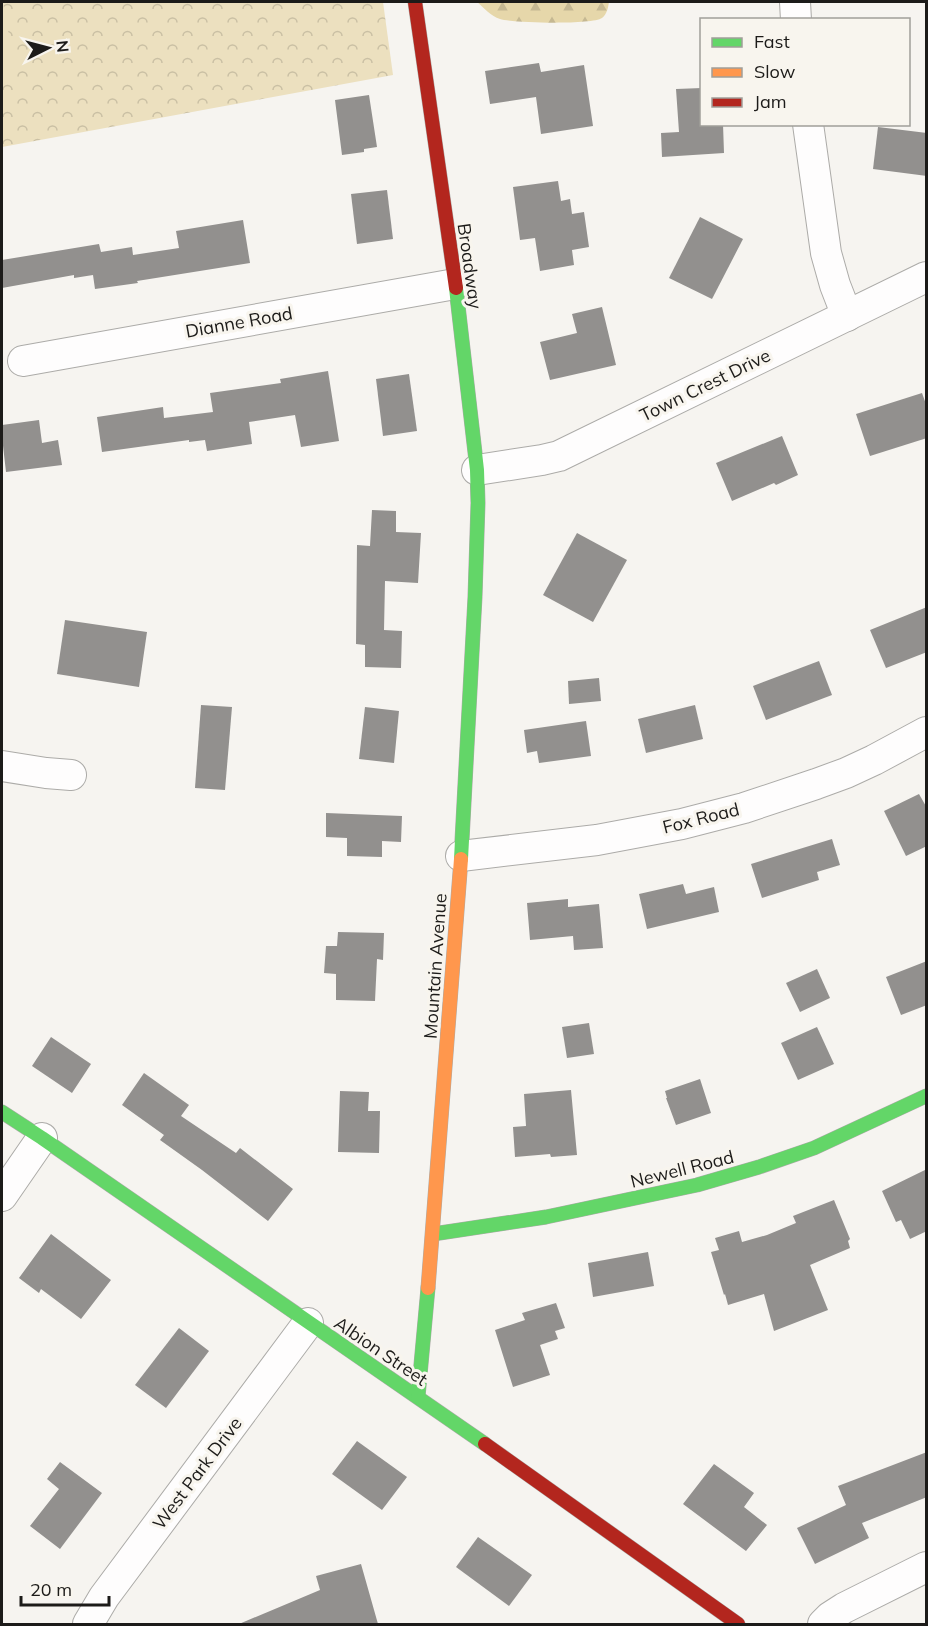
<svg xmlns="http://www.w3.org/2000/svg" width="928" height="1626" viewBox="0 0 928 1626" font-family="Mulish,sans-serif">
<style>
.forest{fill:url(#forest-firs)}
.park{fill:url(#park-crowns)}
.pitch{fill:#ece0bf}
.building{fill:#92908e}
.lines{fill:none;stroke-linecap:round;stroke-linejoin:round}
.street-casing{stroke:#acaba8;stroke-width:32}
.fast-casing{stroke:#acaba8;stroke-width:15}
.slow-casing{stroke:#acaba8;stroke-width:15}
.jam-casing{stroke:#acaba8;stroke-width:15}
.street{stroke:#fefdfd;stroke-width:30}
.fast{stroke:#63d668;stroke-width:14}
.slow{stroke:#ff974d;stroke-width:14}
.jam{stroke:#b3261e;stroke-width:14}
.labels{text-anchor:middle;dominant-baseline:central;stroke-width:6;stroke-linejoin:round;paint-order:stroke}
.street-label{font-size:18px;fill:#1c1b19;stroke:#f8f5ee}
</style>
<defs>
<pattern id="forest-firs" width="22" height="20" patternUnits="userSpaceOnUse" patternTransform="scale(1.5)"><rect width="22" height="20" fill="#e6d7aa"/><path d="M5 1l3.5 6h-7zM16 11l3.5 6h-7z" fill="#c5b892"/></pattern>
<pattern id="park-crowns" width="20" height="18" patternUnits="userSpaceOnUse" patternTransform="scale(1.5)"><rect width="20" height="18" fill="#ece0bf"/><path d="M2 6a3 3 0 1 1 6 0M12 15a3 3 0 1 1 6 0" fill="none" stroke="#cac0a4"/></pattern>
</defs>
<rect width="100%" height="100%" fill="#f6f4f0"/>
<path class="forest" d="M 477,2 L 609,2 C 608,8 607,14 602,18 C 592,25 512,23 500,19 C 491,16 484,8 477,2 Z"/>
<polygon class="park" points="2,2 383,2 393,75 2,147"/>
<polygon class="pitch" points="2,2 3,2 15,69 2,71"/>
<g class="building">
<polygon points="539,63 541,72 584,65 593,126 541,134 536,97 490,104 485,71"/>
<polygon points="702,88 702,124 723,124 724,153 662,157 661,133 679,132 676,89"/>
<polygon points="369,95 377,147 364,149 364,152 342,155 335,100"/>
<polygon points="878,127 927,133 927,176 873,169"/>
<polygon points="558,181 561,201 570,199 572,214 584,212 589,247 572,250 574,265 540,271 535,238 520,240 513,187"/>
<polygon points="387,190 393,239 357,244 351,194"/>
<polygon points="700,217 743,239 712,299 669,278"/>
<polygon points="243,220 250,263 137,281 138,283 95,289 93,275 74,278 74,275 2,288 2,260 99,244 101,252 132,247 133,255 179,248 176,231"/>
<polygon points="602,307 616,365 550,380 540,342 577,333 572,314"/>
<polygon points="328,371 339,441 301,447 295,415 249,422 252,444 207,451 205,440 189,442 189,440 102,452 97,417 163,407 164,418 213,412 210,393 281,383 280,379"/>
<polygon points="409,374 417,431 383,436 376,379"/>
<polygon points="922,393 927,407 927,438 870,456 856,414"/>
<polygon points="39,420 42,443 58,440 62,465 6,472 2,437 2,425"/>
<polygon points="782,436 798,475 776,485 774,483 732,501 716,463"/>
<polygon points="372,510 396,511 396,532 421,533 418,583 385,581 384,630 402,631 401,668 365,667 365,645 356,644 357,545 370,546"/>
<polygon points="577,533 627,560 593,622 543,595"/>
<polygon points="927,607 927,652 886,668 870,630"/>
<polygon points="65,620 147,632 139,687 57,674"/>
<polygon points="819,661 832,695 766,720 753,686"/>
<polygon points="599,678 601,701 569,704 568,681"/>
<polygon points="201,705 232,707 225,790 195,788"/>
<polygon points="695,705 703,739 646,753 638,719"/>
<polygon points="365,707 399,711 394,763 359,759"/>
<polygon points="586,721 591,756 539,763 537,751 527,753 524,730"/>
<polygon points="919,794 927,808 927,846 906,856 884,811"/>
<polygon points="326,813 402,816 401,842 382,841 382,857 347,856 347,838 326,837"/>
<polygon points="832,839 840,865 817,872 819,880 762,898 751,864"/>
<polygon points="683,884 686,894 714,887 719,912 647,929 639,894"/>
<polygon points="568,899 568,907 599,904 603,948 574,950 573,936 530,940 527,903"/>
<polygon points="338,932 384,933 383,960 377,959 375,1001 336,1000 336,974 324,973 326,946 337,946"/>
<polygon points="927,961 927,1005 901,1015 886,977"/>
<polygon points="817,969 830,998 800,1012 786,983"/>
<polygon points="589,1023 594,1054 567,1058 562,1027"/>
<polygon points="817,1027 834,1064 798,1080 781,1043"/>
<polygon points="51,1037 91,1064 72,1093 32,1066"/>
<polygon points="144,1073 189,1105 181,1116 236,1153 240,1148 293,1189 268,1221 202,1170 160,1140 164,1135 122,1105"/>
<polygon points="700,1079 711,1113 676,1125 666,1098 667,1098 665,1091"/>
<polygon points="571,1090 577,1155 551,1157 550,1154 515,1157 513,1127 526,1126 524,1094"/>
<polygon points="340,1091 369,1092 368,1111 380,1111 379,1153 338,1152"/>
<polygon points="927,1169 927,1231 910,1239 901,1220 896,1222 882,1191"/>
<polygon points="834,1200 850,1239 848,1241 850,1248 810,1265 828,1310 774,1331 764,1294 728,1305 725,1294 724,1295 711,1252 719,1250 715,1238 739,1231 742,1242 767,1235 796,1223 793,1216"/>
<polygon points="51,1234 111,1280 81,1319 41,1289 39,1293 19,1278"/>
<polygon points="648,1252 654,1286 593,1297 588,1263"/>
<polygon points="556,1303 565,1328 555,1331 558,1339 540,1345 550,1375 513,1387 495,1330 525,1320 522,1313"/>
<polygon points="179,1328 209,1351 166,1408 135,1385"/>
<polygon points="357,1441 407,1477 382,1510 332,1474"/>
<polygon points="927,1452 927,1497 862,1523 869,1538 815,1564 797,1528 846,1505 838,1486"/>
<polygon points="60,1462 102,1493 60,1549 30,1526 59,1489 47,1479"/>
<polygon points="714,1464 754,1493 744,1507 767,1525 746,1551 683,1504"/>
<polygon points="478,1537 532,1575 509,1606 456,1567"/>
<polygon points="361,1564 378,1624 239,1624 320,1590 316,1576"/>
</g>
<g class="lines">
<defs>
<g id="street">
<polyline points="795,2 796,20"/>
<polyline points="808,124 826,253 835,285 847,316"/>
<polyline points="23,361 455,284"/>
<polyline points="477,470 542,460 559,456 926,277"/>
<polyline points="2,766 46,773 71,775"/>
<polyline points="461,856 597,840 682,824 744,808 816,784 846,773 874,760 926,732"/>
<polyline points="2,1196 42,1138"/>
<polyline points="88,1624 104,1597 308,1323"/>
<polyline points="823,1624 830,1617 844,1608 926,1567"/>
</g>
<g id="fast">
<polyline points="456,288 477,470 478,503 475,597 461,859"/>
<polyline points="2,1112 42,1138 485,1444"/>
<polyline points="433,1234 546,1217 697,1185 759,1167 814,1148 926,1096"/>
<polyline points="418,1397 428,1288"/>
</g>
<polyline id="slow" points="428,1288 461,859"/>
<g id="jam">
<polyline points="415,2 456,288"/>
<polyline points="485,1444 738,1624"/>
</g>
</defs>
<use href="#street" class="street-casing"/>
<use href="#fast" class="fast-casing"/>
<use href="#slow" class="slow-casing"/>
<use href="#jam" class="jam-casing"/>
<use href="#street" class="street"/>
<use href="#fast" class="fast"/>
<use href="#slow" class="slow"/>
<use href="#jam" class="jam"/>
</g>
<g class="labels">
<g class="street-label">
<text transform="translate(470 266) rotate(82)">Broadway</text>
<text transform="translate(239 322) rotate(-10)">Dianne Road</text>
<text transform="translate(705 385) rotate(-26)">Town Crest Drive</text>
<text transform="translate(701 818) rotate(-14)">Fox Road</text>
<text transform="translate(435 966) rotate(-86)">Mountain Avenue</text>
<text transform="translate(682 1169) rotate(-14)">Newell Road</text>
<text transform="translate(381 1351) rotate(34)">Albion Street</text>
<text transform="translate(197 1473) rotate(-53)">West Park Drive</text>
</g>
</g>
<rect width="928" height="1626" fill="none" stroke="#1c1b19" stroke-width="6"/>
<rect x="700" y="18" width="210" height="108" fill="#f8f5ee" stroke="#a09e99" stroke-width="1.5"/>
<rect x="712" y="38" width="30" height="9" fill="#63d668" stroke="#a09e99" stroke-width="1.5"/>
<text x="754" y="48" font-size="18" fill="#1c1b19">Fast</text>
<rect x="712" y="68" width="30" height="9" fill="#ff974d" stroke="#a09e99" stroke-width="1.5"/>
<text x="754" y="78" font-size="18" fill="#1c1b19">Slow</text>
<rect x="712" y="98" width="30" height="9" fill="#b3261e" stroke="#a09e99" stroke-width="1.5"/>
<text x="754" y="108" font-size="18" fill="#1c1b19">Jam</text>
<g transform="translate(48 48) rotate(84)" stroke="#f8f5ee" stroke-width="4.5" paint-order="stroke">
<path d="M0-4.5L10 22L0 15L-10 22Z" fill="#1c1b19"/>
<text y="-9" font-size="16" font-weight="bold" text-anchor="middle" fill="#1c1b19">N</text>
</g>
<path d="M21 1596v9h88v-9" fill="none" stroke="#1c1b19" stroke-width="3"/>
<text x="30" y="1596" font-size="18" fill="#1c1b19" stroke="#f8f5ee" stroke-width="4.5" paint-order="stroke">20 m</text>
</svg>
